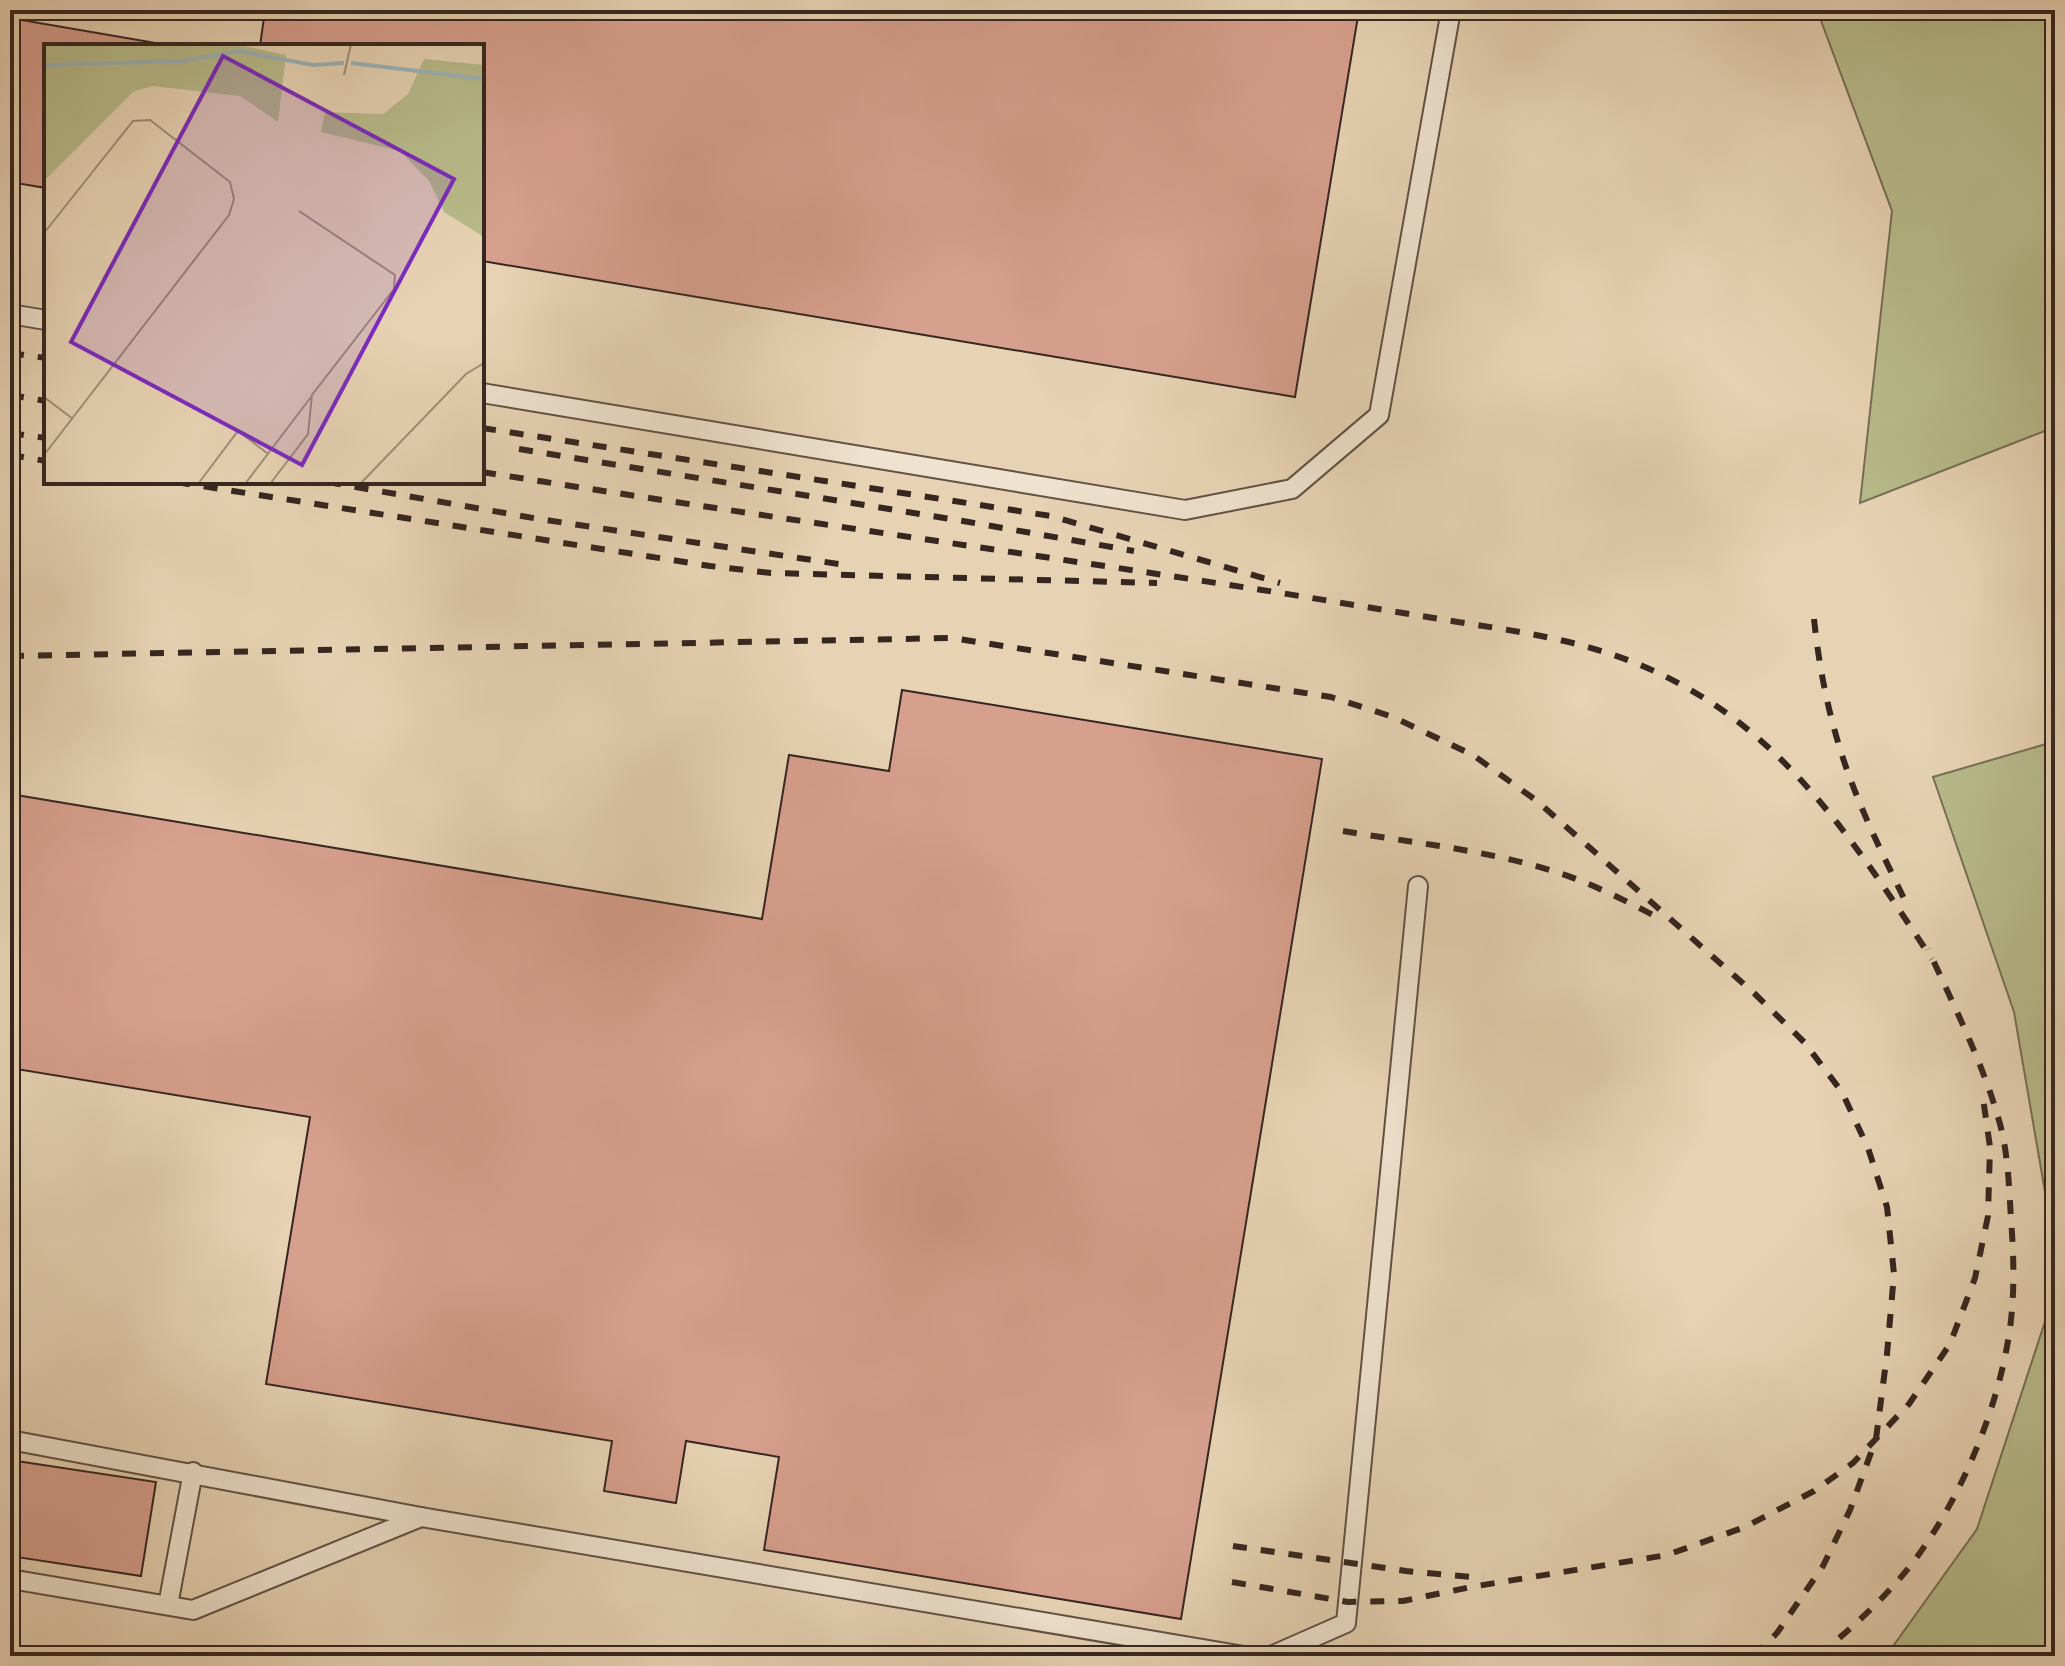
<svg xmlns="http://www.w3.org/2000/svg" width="2065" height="1666" viewBox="0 0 2065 1666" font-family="'Sorts Mill Goudy',serif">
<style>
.green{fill:#b8bb8b;stroke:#777056;stroke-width:2}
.building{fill:#d79f8e;stroke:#362620;stroke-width:2}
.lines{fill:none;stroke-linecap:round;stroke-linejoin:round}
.lane-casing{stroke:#625145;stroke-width:22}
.lane{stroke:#efe2ce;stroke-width:18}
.rail{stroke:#362620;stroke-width:6;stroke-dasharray:14 14;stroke-linecap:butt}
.inset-river{fill:none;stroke:#9cb5b9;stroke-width:4}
.inset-road{fill:none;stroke:#a08e79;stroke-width:2}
.view{fill:#7b2cbf;fill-opacity:0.15;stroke:#7b2cbf;stroke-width:4}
.inset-edge{fill:none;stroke:#362620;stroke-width:4}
</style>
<rect width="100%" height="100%" fill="#e7d3b4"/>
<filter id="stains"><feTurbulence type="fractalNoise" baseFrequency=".0025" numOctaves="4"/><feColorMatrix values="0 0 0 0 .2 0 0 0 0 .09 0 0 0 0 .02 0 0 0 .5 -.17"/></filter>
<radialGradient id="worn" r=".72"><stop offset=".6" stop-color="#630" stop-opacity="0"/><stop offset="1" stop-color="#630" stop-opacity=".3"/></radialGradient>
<g class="green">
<polygon points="1817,10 2055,10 2055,427 1860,503 1892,211"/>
<polygon points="2053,742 2055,746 2055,1250 2014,1012 1933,777"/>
<polygon points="2055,1291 2055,1656 1886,1656 1977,1529"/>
</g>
<g class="building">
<polygon points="265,10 1359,10 1295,397 482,261 482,46 260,46"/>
<polygon points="10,18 173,46 46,46 46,188 10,182"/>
<polygon points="902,690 1322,759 1181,1619 764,1550 779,1457 686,1441 676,1503 604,1491 612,1441 266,1384 310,1117 10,1068 10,794 762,919 789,755 889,771"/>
<polygon points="10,1460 156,1482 141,1576 10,1556"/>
</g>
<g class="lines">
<defs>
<g id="lane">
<polyline points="10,314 46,320"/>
<polyline points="482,393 1185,510 1292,489 1379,415 1451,10"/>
<polyline points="10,1440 421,1517"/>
<polyline points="10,1579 193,1610 421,1517 1244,1656"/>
<polyline points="168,1605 193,1472"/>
<polyline points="1271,1656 1346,1623 1418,886"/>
</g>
</defs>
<use href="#lane" class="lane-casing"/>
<use href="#lane" class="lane"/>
<g class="rail">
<polyline points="10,353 46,358"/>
<polyline points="10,395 46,401"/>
<polyline points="482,428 1051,516 1280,583"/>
<polyline points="10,433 46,438"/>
<polyline points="519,449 963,521 1134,551"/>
<polyline points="10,455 46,461"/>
<path d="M 482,472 C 746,514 1011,551 1275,592 C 1336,602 1397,612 1458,622 C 1541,635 1612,645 1687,688 C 1797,749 1864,857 1932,959"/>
<polyline points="176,482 710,566 771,573 1157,583"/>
<polyline points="327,482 539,519 852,566"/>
<path d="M 1814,619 C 1820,676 1832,732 1853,786 C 1869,828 1890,869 1909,909"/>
<polyline points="10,656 952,638 1331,697 1393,717 1473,755 1537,801 1755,994 1804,1042 1842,1092 1868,1148 1887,1207 1894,1274 1887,1354 1876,1439 1850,1510 1823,1566 1777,1633 1754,1656"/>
<path d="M 1343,831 C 1414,843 1487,850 1556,872 C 1591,883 1624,900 1657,917"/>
<polyline points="1233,1546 1406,1571 1483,1578"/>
<polyline points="1232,1582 1348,1602 1403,1601 1471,1587 1667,1555 1745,1527 1814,1491 1853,1463 1909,1404 1950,1344 1975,1278 1988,1216 1990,1147 1983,1098"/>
<path d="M 1818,1656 C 1854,1626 1889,1595 1917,1557 C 1962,1495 1997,1411 2009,1335 C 2015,1297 2014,1257 2011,1219 C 2009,1186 2008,1149 1998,1117 C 1981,1059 1953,1004 1928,949"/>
</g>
</g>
<g transform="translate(44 44)">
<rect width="440" height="440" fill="#e7d3b4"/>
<path d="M 0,0 L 191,0 L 242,11 L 234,78 L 196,52 L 109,42 L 90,47 L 0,137 ZM 380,15 L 440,21 L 440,193 L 400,168 L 385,137 L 356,107 L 277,88 L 281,68 L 339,70 L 364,50 Z" fill="#b8bb8b"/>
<path class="inset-river" d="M 307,19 L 440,35M 0,21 L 140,17 L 194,7 L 269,21 L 300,19"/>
<path class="inset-road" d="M 300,31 L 307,0M 0,189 L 89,77 L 106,76 L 186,138 L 190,155 L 185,171 L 0,411M 0,353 L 29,375M 154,440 L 194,387 L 223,409M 201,440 L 267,353M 226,440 L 264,390 L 268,351 L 350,245 L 351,231 L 255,167M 316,440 L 422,330 L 440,319"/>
<path class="view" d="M 179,12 L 410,135 L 258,421 L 27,298 Z"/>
<rect width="440" height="440" class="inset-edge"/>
</g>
<rect width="2065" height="1666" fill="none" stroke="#e7d3b4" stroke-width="40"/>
<rect x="12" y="12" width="2041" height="1642" fill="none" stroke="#362620" stroke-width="4"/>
<rect x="20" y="20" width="2025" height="1626" fill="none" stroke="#362620" stroke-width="2"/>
<rect width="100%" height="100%" filter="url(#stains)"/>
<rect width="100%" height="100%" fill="url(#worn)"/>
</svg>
